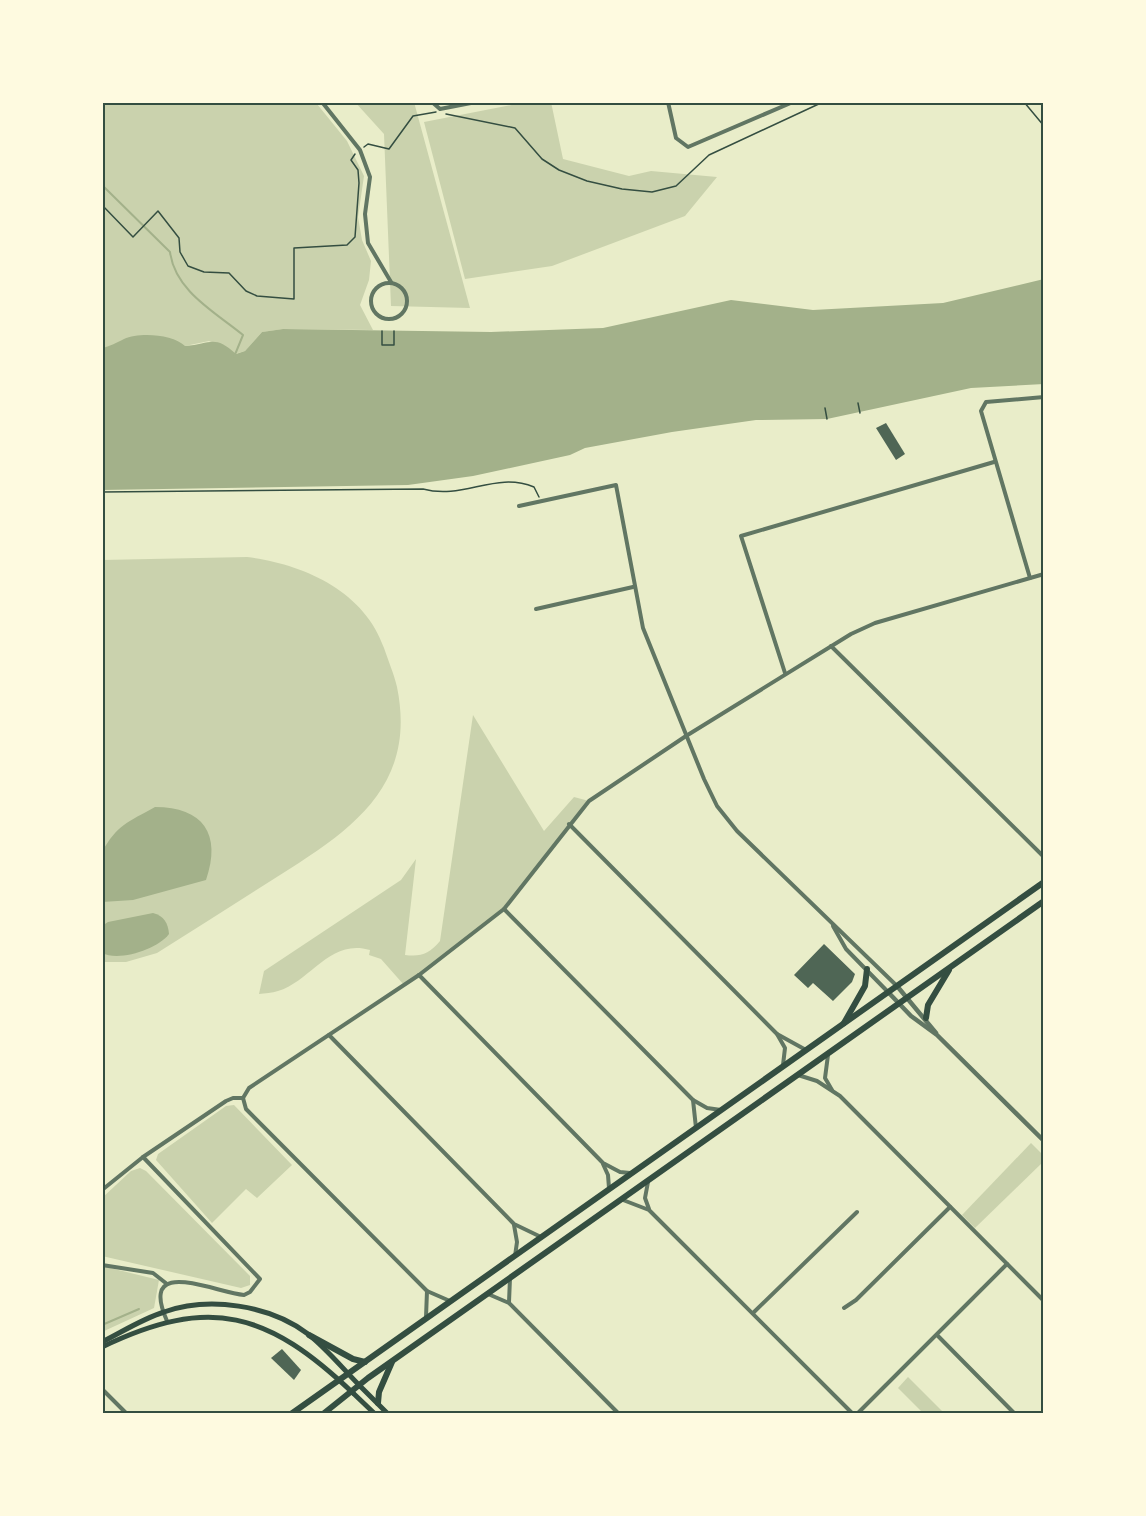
<svg xmlns="http://www.w3.org/2000/svg" width="1146" height="1516" viewBox="0 0 1146 1516" font-family="'Varela Round',sans-serif">
<style>
.green{fill:#cad2ad}
.water{fill:#a3b18a}
.lines{fill:none;stroke-linecap:round;stroke-linejoin:round}
.stream{stroke:#a3b18a;stroke-width:2}
.building{fill:#4f6655}
.path{stroke:#344e41;stroke-width:1.5}
.minor{stroke:#617663;stroke-width:4}
.tertiary{stroke:#617663;stroke-width:4.5}
.secondary{stroke:#344e41;stroke-width:5}
.primary{stroke:#344e41;stroke-width:5}
.trunk{stroke:#344e41;stroke-width:6}
.neatline{fill:none;stroke:#344e41;stroke-width:2}
</style>
<rect width="100%" height="100%" fill="#e9edc9"/>
<g class="green">
<polygon points="102,102 317,104 347,141 364,176 358,217 362,240 371,261 369,280 360,305 373,330 283,329 262,332 245,351 235,354 209,341 185,346 126,339 117,345 102,348"/>
<polygon points="355,102 414,102 470,308 391,306 384,134"/>
<polygon points="527,102 551,102 563,159 629,176 651,171 717,177 685,216 552,266 465,279 424,122"/>
<path d="M 247,557 C 302,564 364,590 384,648 C 388,660 394,674 397,687 C 417,785 353,829 280,875 C 239,901 198,927 157,953 L 126,962 L 102,962 L 102,560 Z"/>
<path d="M 473,715 L 544,831 L 574,797 L 589,801 L 504,909 L 404,985 L 381,959 L 369,955 L 370,950 C 330,938 311,981 278,991 C 272,993 265,993 259,994 L 264,971 L 401,880 L 416,859 L 405,955 C 421,957 429,954 440,941 Z"/>
<polygon points="234,1105 292,1165 257,1198 246,1189 212,1223 156,1160 158,1154 226,1106"/>
<polygon points="1031,1143 1044,1156 1044,1161 975,1228 962,1215"/>
<polygon points="140,1168 146,1171 250,1276 250,1285 241,1288 102,1256 102,1198 131,1171"/>
<polygon points="102,1266 159,1280 154,1308 102,1332"/>
<polygon points="908,1377 945,1414 924,1414 898,1388"/>
</g>
<g class="water">
<path d="M 1044,279 L 1044,384 L 971,388 L 827,419 L 756,420 L 672,432 L 585,448 L 570,455 L 473,476 L 408,485 L 102,490 L 102,348 C 111,346 116,343 124,339 C 139,332 173,334 185,346 C 211,344 214,334 236,354 L 245,351 L 262,332 L 283,329 L 491,332 L 603,328 L 731,300 L 813,310 L 943,303 Z"/>
<path d="M 155,807 C 203,807 222,834 206,880 L 133,900 L 102,902 L 102,852 C 117,825 128,822 155,807 Z"/>
<path d="M 153,913 C 164,916 168,923 169,934 C 158,949 119,962 102,953 L 102,926 L 108,922 Z"/>
</g>
<g class="lines">
<g class="stream">
<path d="M 102,185 L 170,252 C 175,291 215,312 243,335 L 234,357"/>
<polyline points="102,1325 139,1309"/>
</g>
</g>
<g class="building">
<polygon points="886,423 905,454 896,460 876,428"/>
<polygon points="824,944 855,974 852,982 833,1001 813,983 808,988 794,975"/>
<polygon points="282,1349 301,1370 294,1380 271,1358"/>
</g>
<g class="lines">
<g class="path">
<polyline points="1024,102 1044,126"/>
<polyline points="446,114 515,128 542,159 559,170 587,181 622,189 652,192 676,186 709,155 823,102"/>
<polyline points="364,147 368,144 389,149 413,116 436,112"/>
<polyline points="102,205 133,237 158,211 179,238 180,252 188,266 204,272 229,273 246,291 257,296 294,299 294,248 347,245 355,237 359,183 358,170 351,160 355,154"/>
<polyline points="382,331 382,345 394,345 394,331"/>
<polyline points="858,403 860,413"/>
<polyline points="825,408 827,419"/>
<path d="M 102,492 L 423,489 C 464,500 495,471 534,487 L 539,497"/>
</g>
<g class="minor">
<polyline points="322,102 360,150 370,177 365,214 368,243 391,282"/>
<polyline points="432,102 440,109 476,102"/>
<polyline points="668,102 676,138 688,147 793,102"/>
<circle cx="389" cy="301" r="18"/>
<polyline points="519,506 616,485 643,628 704,779 717,806 737,831 897,986"/>
<polyline points="1030,578 981,411 986,402 1044,397"/>
<polyline points="536,609 633,587"/>
<polyline points="831,646 1044,857"/>
<polyline points="785,673 741,536 994,462"/>
<polyline points="569,824 777,1034 785,1048 783,1065"/>
<polyline points="504,909 693,1100 707,1108 721,1110"/>
<polyline points="833,926 846,949 888,992"/>
<polyline points="419,975 603,1163 620,1172 630,1173"/>
<polyline points="777,1034 806,1050"/>
<polyline points="329,1035 514,1224 541,1237"/>
<polyline points="828,1055 825,1078 832,1090"/>
<polyline points="798,1075 817,1081 840,1096 1044,1301"/>
<polyline points="243,1098 249,1088 419,975 504,909 589,801 686,736 851,634 875,623 1044,574"/>
<polyline points="243,1098 246,1109 427,1291 450,1301"/>
<polyline points="693,1100 696,1128"/>
<path d="M 143,1157 L 260,1279 L 250,1292 L 244,1295 C 213,1292 138,1255 167,1321"/>
<polyline points="603,1164 608,1175 609,1188"/>
<polyline points="648,1182 645,1198 649,1209"/>
<polyline points="102,1190 143,1157 226,1101 233,1098 243,1098"/>
<polyline points="623,1200 649,1210 853,1414"/>
<polyline points="514,1225 517,1242 515,1256"/>
<polyline points="102,1265 153,1273 167,1284"/>
<polyline points="488,1294 509,1303 619,1414"/>
<polyline points="509,1302 510,1278"/>
<polyline points="844,1308 856,1300 950,1207"/>
<polyline points="753,1313 857,1212"/>
<polyline points="426,1317 427,1291"/>
<polyline points="937,1335 1015,1414"/>
<polyline points="102,1389 127,1414"/>
<polyline points="857,1414 1007,1264"/>
</g>
<g class="tertiary">
<polyline points="897,986 936,1033"/>
<polyline points="888,992 911,1016 937,1035 1044,1141"/>
</g>
<g class="secondary">
<polyline points="360,1386 388,1414"/>
<polyline points="353,1393 375,1414"/>
</g>
<g class="primary">
<path d="M 102,1342 C 122,1332 142,1319 164,1312 C 209,1296 270,1305 308,1334 C 327,1349 343,1369 360,1386"/>
<path d="M 102,1347 C 210,1295 268,1312 353,1393"/>
</g>
<g class="trunk">
<polyline points="926,1018 928,1005 949,970"/>
<polyline points="844,1023 865,986 867,969"/>
<polyline points="309,1335 353,1359 365,1362"/>
<polyline points="378,1403 379,1392 392,1362"/>
<polyline points="291,1414 1044,882"/>
<polyline points="323,1414 368,1378 1044,901"/>
</g>
</g>
<rect width="1146" height="1516" fill="none" stroke="#fefae0" stroke-width="207"/>
<rect x="104" y="104" width="938" height="1308" class="neatline"/>
</svg>
